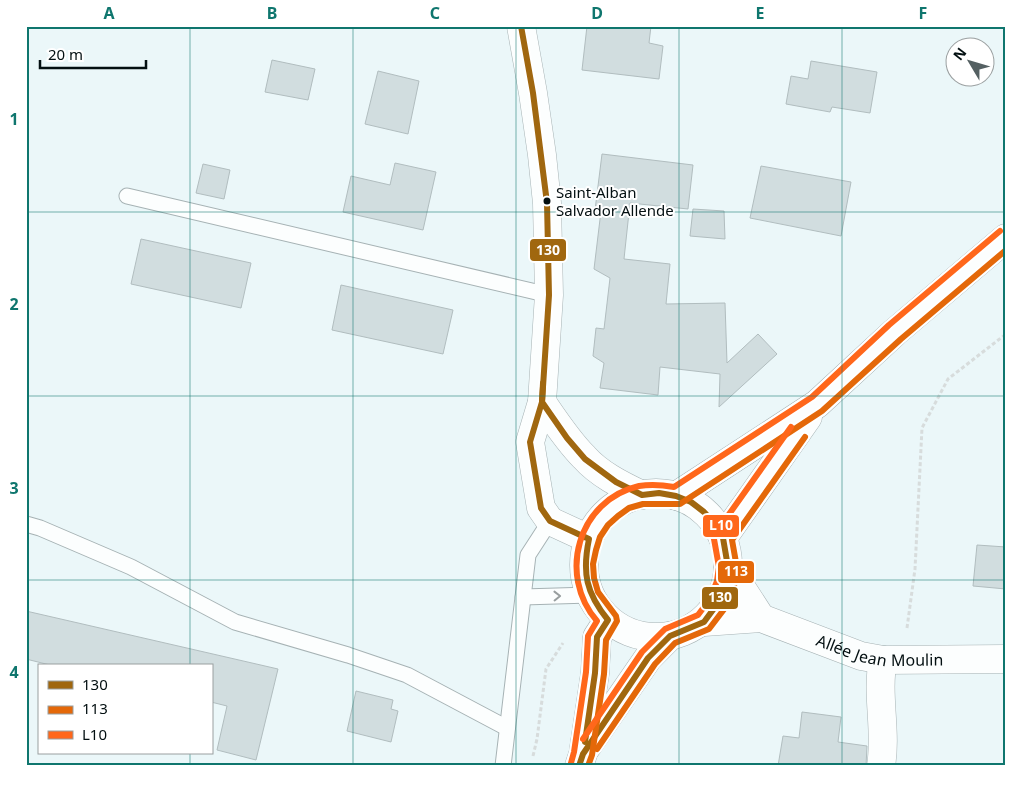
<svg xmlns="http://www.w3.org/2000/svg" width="1032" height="792" viewBox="0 0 1032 792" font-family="'Noto Sans',sans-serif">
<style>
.building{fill:#d1dddf;stroke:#b1bdbf}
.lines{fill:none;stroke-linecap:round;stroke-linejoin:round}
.lane-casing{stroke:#a6b2b4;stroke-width:17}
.street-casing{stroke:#a6b2b4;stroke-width:29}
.secondary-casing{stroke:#a6b2b4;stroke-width:29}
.path{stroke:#d7dcdc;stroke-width:3;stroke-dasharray:4 2.5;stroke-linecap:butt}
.lane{stroke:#fcfefe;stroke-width:15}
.street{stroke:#fcfefe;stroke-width:28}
.secondary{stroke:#fcfefe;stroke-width:28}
.bus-1-casing{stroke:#fff;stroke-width:10}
.bus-2-casing{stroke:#fff;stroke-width:10}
.bus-3-casing{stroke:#fff;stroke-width:10}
.bus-1{stroke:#a0670f;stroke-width:6}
.bus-2{stroke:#e46809;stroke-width:6}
.bus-3{stroke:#ff671b;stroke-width:6}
.oneway{stroke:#989e9f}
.grid{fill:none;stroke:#0f766e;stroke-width:1;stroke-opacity:0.55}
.bus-dot{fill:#030f11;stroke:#fff;stroke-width:2}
.labels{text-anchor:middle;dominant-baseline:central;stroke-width:4;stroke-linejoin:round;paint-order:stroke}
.bus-label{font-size:15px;fill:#030f11;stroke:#fff;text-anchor:start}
.street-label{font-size:16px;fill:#030f11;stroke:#fff}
.line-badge{stroke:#fff;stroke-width:2}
.badge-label{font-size:14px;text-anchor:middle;font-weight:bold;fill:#fff}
.neatline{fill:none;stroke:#0f766e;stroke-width:2}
.grid-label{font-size:16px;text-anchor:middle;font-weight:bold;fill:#0f766e}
</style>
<rect width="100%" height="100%" fill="#ebf7f9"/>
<g class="building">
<polygon points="587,26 651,26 649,43 663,46 659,79 582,70"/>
<polygon points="272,60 315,69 308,100 265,92"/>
<polygon points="811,61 877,72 870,113 832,107 830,112 786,104 791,76 808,79"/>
<polygon points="378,71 419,81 408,134 365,124"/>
<polygon points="602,154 693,165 688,209 630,203 624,259 670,264 666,304 725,303 727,363 758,334 777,354 719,407 720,374 660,367 658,395 600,388 604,363 593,356 596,328 604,329 610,278 594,269 601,211 595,210"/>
<polygon points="395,163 436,172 423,230 343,212 351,176 390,185"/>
<polygon points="203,164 230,170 224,199 196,193"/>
<polygon points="761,166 851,182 841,236 750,218"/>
<polygon points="693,209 724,211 725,239 690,236"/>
<polygon points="141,239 251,263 241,308 131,284"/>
<polygon points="341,285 453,310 443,354 332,330"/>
<polygon points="977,545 1006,547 1006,589 973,586"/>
<polygon points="26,611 278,669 256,760 217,750 227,706 211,702 211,666 54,666 26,659"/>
<polygon points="356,691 393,700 391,709 398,711 391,742 347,731"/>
<polygon points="802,712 841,717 838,742 867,746 866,766 778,766 783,736 799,738"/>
</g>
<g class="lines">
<defs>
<g id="lane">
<polyline points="127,196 549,295"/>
<polyline points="26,524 40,528 131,567 235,622 348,655 407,675 507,728"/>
<polyline points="523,597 590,595"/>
<polyline points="503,766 528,555 550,521"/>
</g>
<g id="street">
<polyline points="521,26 533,93 542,155 547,203 549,295 542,402 530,442 541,508 550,521 589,539"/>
<path d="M 542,402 C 555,421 568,441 584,457 C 599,474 621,485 642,495"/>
<polyline points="728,567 761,618"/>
<path id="s1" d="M 704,622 L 761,618 L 861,656 L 883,660 L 1006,659"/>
<path d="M 881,766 C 887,731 876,694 883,660"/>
</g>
<g id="secondary">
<circle cx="656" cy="565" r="72"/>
<polyline points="676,496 817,404 895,332 1006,238"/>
<polyline points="723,538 808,417"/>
<polyline points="586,748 648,658 670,636"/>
<polyline points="579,766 583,754 595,673 597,637 608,620"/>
</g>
</defs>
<use href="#lane" class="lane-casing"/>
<use href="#street" class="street-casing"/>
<use href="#secondary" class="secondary-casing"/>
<g class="path">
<polyline points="907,628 915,569 922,428 948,379 1006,334"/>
<polyline points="533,756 537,739 546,669 563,643"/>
</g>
<use href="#lane" class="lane"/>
<use href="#street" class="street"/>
<use href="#secondary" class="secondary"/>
<defs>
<g id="bus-1">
<polyline points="521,26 533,93 547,203 549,295 542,402 567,438 585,459 616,482 642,495 659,493 676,496 691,502 704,512 715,524 723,538 728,567 726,583 718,603 704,622 670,636 648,658 583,754 579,766"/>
<path d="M 543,383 L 542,402 L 530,442 L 541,508 L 550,521 L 589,539 C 582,573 586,593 608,620 L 597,637 L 595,673 L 585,742"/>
</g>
<g id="bus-2">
<polyline points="597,749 655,664 675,643 709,629 725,608 734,586 737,568 732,540 805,437"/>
<polyline points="588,766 592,755 604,674 606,640 617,621 616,616 598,592 594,578 593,564 596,550 600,537 608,525 618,516 629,508 643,504 680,504 822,411 901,339 1006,250"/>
</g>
<g id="bus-3">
<polyline points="583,739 642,652 665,629 698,615 710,599 717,581 719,567 714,539 715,534 791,427"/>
<path d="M 571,763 L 574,752 L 586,672 L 588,636 L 597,621 C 557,575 578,500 639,486 C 651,484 663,485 674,487 L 812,397 L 889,325 L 1000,231"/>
</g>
</defs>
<use href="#bus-1" class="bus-1-casing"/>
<use href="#bus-2" class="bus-2-casing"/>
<use href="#bus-3" class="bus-3-casing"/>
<use href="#bus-1" class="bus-1"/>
<use href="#bus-2" class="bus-2"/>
<use href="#bus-3" class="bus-3"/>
</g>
<defs><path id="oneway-chevron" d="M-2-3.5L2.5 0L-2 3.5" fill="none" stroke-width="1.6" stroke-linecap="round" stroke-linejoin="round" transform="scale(1.25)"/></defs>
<use class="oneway" href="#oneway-chevron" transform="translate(557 596) rotate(-1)"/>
<path class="grid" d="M 190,26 L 190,666M 353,26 L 353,766M 516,26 L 516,766M 679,26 L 679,766M 842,26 L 842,766M 26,212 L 1006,212M 26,396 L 1006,396M 26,580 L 1006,580M 190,753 L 190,766"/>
<circle class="bus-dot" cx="547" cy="201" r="4.5"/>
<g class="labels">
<g class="bus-label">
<text x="556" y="192">Saint-Alban<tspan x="556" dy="18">Salvador Allende</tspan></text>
</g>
<g class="street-label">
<text stroke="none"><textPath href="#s1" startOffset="182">Allée Jean Moulin</textPath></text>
</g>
</g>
<g class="line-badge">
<rect x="529" y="238" width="38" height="24" rx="5" fill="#a0670f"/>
<rect x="702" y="514" width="38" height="24" rx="5" fill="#ff671b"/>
<rect x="717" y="560" width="38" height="24" rx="5" fill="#e46809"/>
<rect x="701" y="586" width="38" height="24" rx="5" fill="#a0670f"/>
</g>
<g class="badge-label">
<text x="548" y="255">130</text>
<text x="721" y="530">L10</text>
<text x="736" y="576">113</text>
<text x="720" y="602">130</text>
</g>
<rect width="1032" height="792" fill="none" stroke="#ffffff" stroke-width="55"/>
<rect x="38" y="664" width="175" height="90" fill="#ffffff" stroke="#9a9fa0"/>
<rect x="48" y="681" width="25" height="8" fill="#a0670f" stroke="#9a9fa0"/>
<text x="82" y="690" font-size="15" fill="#030f11">130</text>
<rect x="48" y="706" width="25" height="8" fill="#e46809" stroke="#9a9fa0"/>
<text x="82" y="714" font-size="15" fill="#030f11">113</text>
<rect x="48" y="731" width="25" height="8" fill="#ff671b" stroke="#9a9fa0"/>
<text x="82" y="740" font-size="15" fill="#030f11">L10</text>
<g transform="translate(970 62) rotate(308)"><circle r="24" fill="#ffffff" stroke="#9a9fa0"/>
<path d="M0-4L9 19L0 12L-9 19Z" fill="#546062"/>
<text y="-8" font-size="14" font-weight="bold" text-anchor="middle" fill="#030f11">N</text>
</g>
<path d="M40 60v8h106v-8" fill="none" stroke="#030f11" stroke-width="2.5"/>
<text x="48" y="60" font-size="15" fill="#030f11" stroke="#ffffff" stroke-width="4" paint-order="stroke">20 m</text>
<rect x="28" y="28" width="976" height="736" class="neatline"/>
<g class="grid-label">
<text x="109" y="19">A</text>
<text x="272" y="19">B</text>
<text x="435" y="19">C</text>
<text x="597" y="19">D</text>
<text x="760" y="19">E</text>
<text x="923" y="19">F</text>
<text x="14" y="125">1</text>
<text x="14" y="310">2</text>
<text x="14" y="494">3</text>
<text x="14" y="678">4</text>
</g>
</svg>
